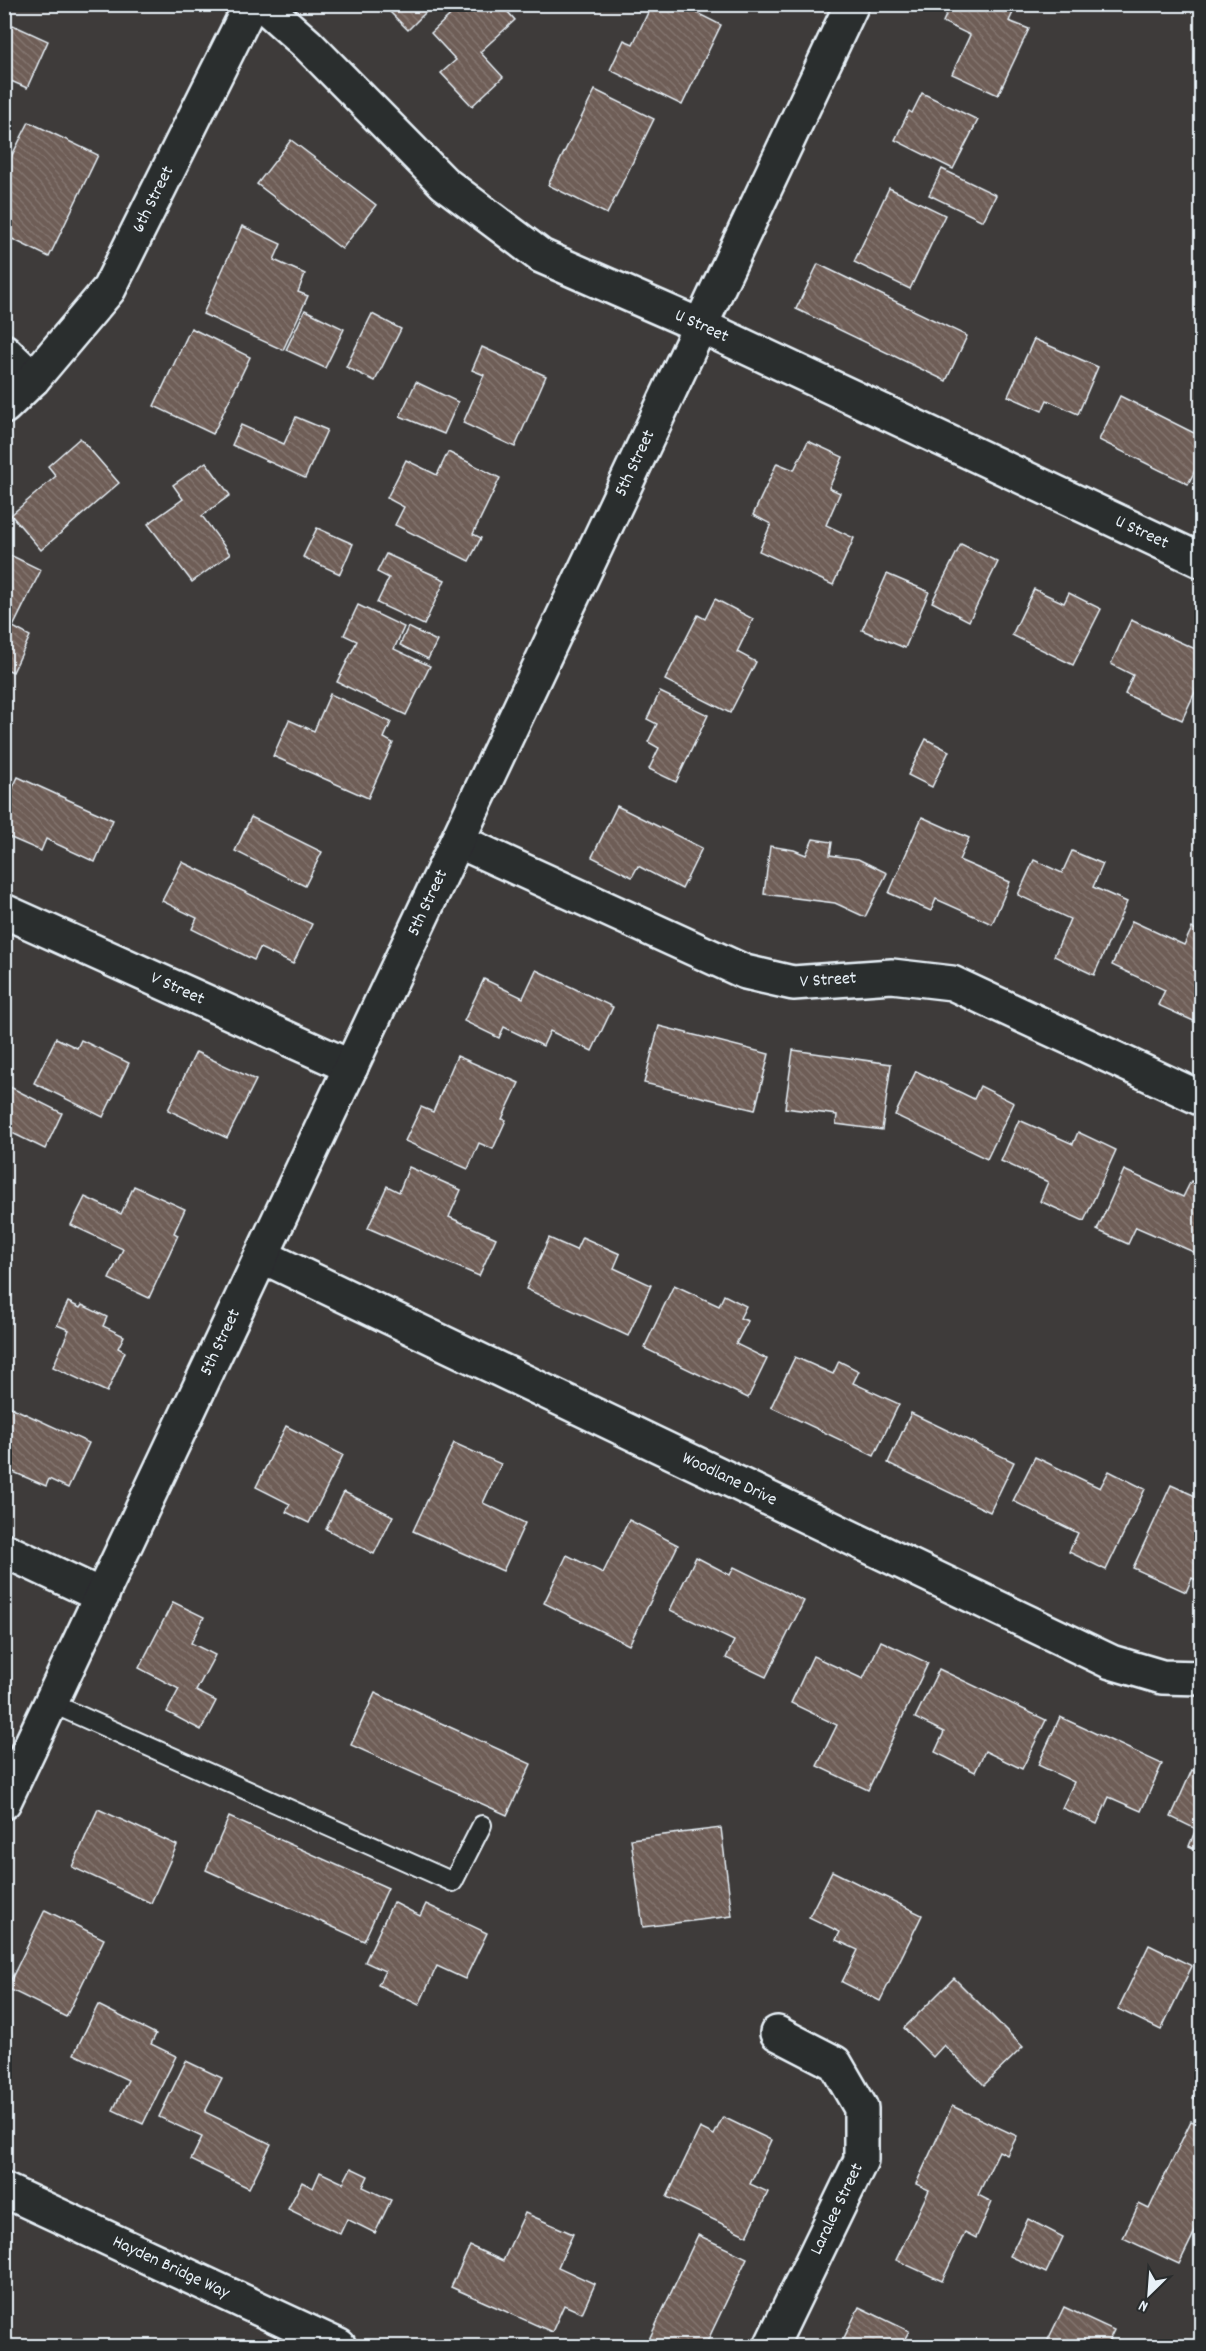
<svg xmlns="http://www.w3.org/2000/svg" width="1206" height="2351" viewBox="0 0 1206 2351" font-family="Dekko,sans-serif">
<style>
.building{fill:url(#building-back-hatch);stroke:#e8f1f8;stroke-width:1.5}
.lines{fill:none;stroke-linecap:round;stroke-linejoin:round}
.service-casing{stroke:#e8f1f8;stroke-width:22}
.minor-casing{stroke:#e8f1f8;stroke-width:38}
.secondary-casing{stroke:#e8f1f8;stroke-width:38}
.service{stroke:#2a2d2e;stroke-width:18}
.minor{stroke:#2a2d2e;stroke-width:33}
.secondary{stroke:#2a2d2e;stroke-width:33}
.labels{text-anchor:middle;dominant-baseline:central;stroke-width:5;stroke-linejoin:round;paint-order:stroke}
.street-label{font-size:18px;fill:#e8f1f8;stroke:#2a2d2e}
</style>
<defs>
<pattern id="building-back-hatch" width="6" height="6" patternUnits="userSpaceOnUse" patternTransform="scale(1.5)"><rect width="6" height="6" fill="#6e5d56"/><path d="M-1 5l2 2M0 0l6 6M5-1l2 2" fill="none" stroke="#83756f"/></pattern>
</defs>
<rect width="100%" height="100%" fill="#3e3b3a"/>
<filter id="ink" filterUnits="userSpaceOnUse"><feTurbulence type="fractalNoise" baseFrequency=".0167" numOctaves="2"/><feDisplacementMap in="SourceGraphic" scale="12" xChannelSelector="R" yChannelSelector="G"/><feConvolveMatrix kernelMatrix="1 2 1 2 8 2 1 2 1" color-interpolation-filters="sRGB"/></filter>
<g filter="url(#ink)">
<g class="building">
<polygon points="382,4 434,4 408,30"/>
<polygon points="462,4 501,4 515,20 480,52 503,77 472,106 441,73 456,60 431,33"/>
<polygon points="652,4 679,4 721,25 682,105 610,70 624,40 633,44"/>
<polygon points="951,4 1017,4 1009,21 1029,29 998,95 952,74 970,35 943,22"/>
<polygon points="4,21 48,41 27,88 4,78"/>
<polygon points="595,90 654,119 607,214 548,185"/>
<polygon points="922,93 978,120 953,169 895,140 909,111 912,113"/>
<polygon points="29,122 98,155 49,257 4,235 4,171"/>
<polygon points="291,140 376,205 342,249 257,184"/>
<polygon points="942,169 996,195 983,221 929,195"/>
<polygon points="889,188 945,215 910,289 854,262"/>
<polygon points="242,226 281,244 274,260 305,274 298,292 308,296 283,350 203,314"/>
<polygon points="818,264 967,336 946,381 796,309"/>
<polygon points="305,310 344,329 325,368 286,350"/>
<polygon points="372,314 401,329 375,381 346,367"/>
<polygon points="191,328 250,357 213,434 154,406"/>
<polygon points="1034,339 1098,367 1078,414 1047,400 1042,411 1008,396"/>
<polygon points="482,347 546,376 515,447 463,423 484,375 472,370"/>
<polygon points="416,382 458,402 444,434 400,416"/>
<polygon points="1120,396 1202,437 1202,457 1188,484 1099,440"/>
<polygon points="296,417 327,430 305,478 232,445 241,425 284,444"/>
<polygon points="80,438 119,483 41,550 11,515 56,476 48,466"/>
<polygon points="808,441 843,457 829,488 840,493 826,525 854,538 833,585 759,551 771,524 753,515 777,463 794,470"/>
<polygon points="448,452 500,478 473,534 481,538 469,561 395,525 404,507 387,498 406,460 437,475"/>
<polygon points="206,462 230,495 202,516 230,554 192,582 148,524 183,499 173,485"/>
<polygon points="317,528 353,544 340,574 303,557"/>
<polygon points="961,544 998,562 969,621 932,602"/>
<polygon points="4,552 41,570 13,627 30,636 13,672 4,668"/>
<polygon points="386,554 445,580 424,625 377,603 389,578 377,572"/>
<polygon points="887,574 929,592 905,648 862,630"/>
<polygon points="1034,589 1064,603 1069,593 1101,609 1073,665 1012,635"/>
<polygon points="715,599 753,619 737,652 756,662 730,713 665,680 698,615 705,619"/>
<polygon points="358,605 404,627 394,649 430,666 406,715 337,682 357,641 344,635"/>
<polygon points="1131,620 1202,652 1202,677 1182,720 1125,694 1133,675 1111,664"/>
<polygon points="408,627 437,641 428,659 400,645"/>
<polygon points="660,692 708,715 676,782 649,769 659,748 648,742 657,724 647,719"/>
<polygon points="330,694 391,722 384,738 393,743 368,798 273,756 289,720 314,731"/>
<polygon points="926,739 949,751 932,787 908,775"/>
<polygon points="18,777 113,820 95,862 46,839 41,851 4,835 4,806"/>
<polygon points="617,806 702,848 682,889 638,866 632,877 592,857"/>
<polygon points="251,817 322,852 305,886 235,851"/>
<polygon points="922,817 969,838 959,860 1010,882 992,924 936,899 931,911 889,893"/>
<polygon points="813,839 832,842 830,855 858,859 887,873 865,917 835,903 764,894 770,846 794,850 806,855"/>
<polygon points="1072,851 1103,864 1093,887 1127,902 1094,975 1054,956 1070,919 1018,895 1034,860 1062,873"/>
<polygon points="182,862 312,924 293,964 260,948 254,960 192,929 197,918 162,901"/>
<polygon points="1132,921 1184,945 1192,928 1202,933 1202,1015 1198,1023 1158,1005 1165,990 1112,965"/>
<polygon points="536,970 613,1007 592,1051 550,1031 543,1046 504,1027 499,1038 464,1021 484,979 523,998"/>
<polygon points="659,1026 769,1054 755,1110 644,1083"/>
<polygon points="56,1038 77,1048 81,1040 129,1063 103,1117 34,1083"/>
<polygon points="793,1050 891,1064 882,1130 836,1124 837,1115 785,1108"/>
<polygon points="196,1052 256,1080 227,1138 168,1110"/>
<polygon points="457,1056 519,1083 502,1119 506,1120 493,1149 479,1143 468,1169 405,1141 421,1107 433,1112"/>
<polygon points="916,1071 974,1099 980,1086 1014,1103 987,1159 895,1115"/>
<polygon points="4,1084 62,1113 45,1149 4,1129"/>
<polygon points="1019,1120 1073,1144 1078,1132 1116,1150 1084,1221 1040,1201 1048,1182 1001,1161"/>
<polygon points="409,1167 461,1190 449,1217 496,1238 479,1276 368,1228 387,1186 399,1192"/>
<polygon points="1124,1170 1183,1197 1191,1181 1202,1186 1202,1242 1196,1253 1136,1227 1128,1244 1097,1230"/>
<polygon points="134,1186 185,1209 174,1233 178,1235 149,1298 109,1279 123,1249 71,1225 85,1197 121,1214"/>
<polygon points="582,1237 620,1254 614,1268 651,1285 628,1336 526,1289 549,1238 576,1250"/>
<polygon points="674,1285 719,1306 724,1295 746,1306 740,1318 748,1321 736,1344 767,1359 748,1398 644,1348"/>
<polygon points="68,1302 80,1308 82,1305 107,1317 103,1326 124,1336 118,1348 125,1352 107,1392 53,1367 69,1330 57,1325"/>
<polygon points="795,1357 833,1374 839,1361 859,1371 853,1383 899,1404 874,1456 771,1407"/>
<polygon points="4,1404 89,1443 68,1488 49,1479 46,1486 4,1468"/>
<polygon points="911,1413 1014,1462 990,1512 888,1463"/>
<polygon points="286,1426 343,1455 309,1523 286,1512 290,1504 256,1487"/>
<polygon points="454,1443 501,1464 483,1503 525,1523 503,1571 413,1531"/>
<polygon points="1035,1457 1100,1488 1109,1471 1145,1489 1106,1570 1069,1552 1078,1533 1013,1501"/>
<polygon points="1171,1485 1202,1499 1202,1583 1192,1578 1186,1592 1133,1568"/>
<polygon points="344,1492 393,1516 374,1554 326,1529"/>
<polygon points="629,1520 678,1545 629,1645 544,1603 567,1555 603,1573"/>
<polygon points="696,1557 730,1575 734,1567 804,1601 766,1677 726,1658 734,1641 670,1610"/>
<polygon points="173,1602 204,1617 191,1643 215,1655 196,1691 216,1701 201,1730 167,1712 179,1689 139,1668"/>
<polygon points="881,1641 928,1663 868,1790 817,1766 837,1725 791,1703 813,1656 863,1679"/>
<polygon points="939,1669 1046,1720 1022,1769 985,1751 975,1772 935,1752 944,1732 915,1718"/>
<polygon points="375,1693 531,1764 507,1815 351,1745"/>
<polygon points="1060,1717 1162,1764 1141,1811 1109,1797 1097,1824 1062,1808 1074,1782 1038,1765"/>
<polygon points="1192,1770 1202,1774 1202,1852 1189,1846 1196,1829 1171,1817"/>
<polygon points="98,1809 177,1845 151,1903 72,1867"/>
<polygon points="229,1817 388,1888 364,1941 206,1870"/>
<polygon points="721,1828 732,1916 643,1927 631,1839"/>
<polygon points="832,1871 922,1915 880,2001 842,1982 858,1950 836,1940 840,1932 809,1917"/>
<polygon points="393,1902 420,1916 426,1904 487,1933 465,1979 437,1966 419,2005 378,1985 385,1971 365,1962"/>
<polygon points="45,1910 104,1939 66,2017 7,1988"/>
<polygon points="1149,1945 1192,1966 1161,2030 1118,2009"/>
<polygon points="954,1978 1023,2047 984,2085 944,2045 933,2057 904,2028"/>
<polygon points="98,2005 156,2034 151,2044 176,2056 143,2124 113,2110 128,2080 74,2054"/>
<polygon points="186,2061 222,2078 205,2112 271,2144 249,2188 191,2160 202,2137 159,2117"/>
<polygon points="1202,2079 1202,2102 1193,2098"/>
<polygon points="952,2106 1017,2136 1007,2155 999,2151 978,2195 992,2202 976,2238 965,2232 942,2281 896,2260 929,2190 916,2184"/>
<polygon points="723,2117 771,2140 750,2184 768,2192 747,2236 667,2197 700,2128 714,2135"/>
<polygon points="1191,2121 1202,2125 1202,2217 1179,2264 1123,2238 1139,2204 1149,2209"/>
<polygon points="351,2168 368,2176 363,2187 391,2200 375,2233 347,2219 340,2234 288,2209 302,2182 313,2188 320,2172 343,2183"/>
<polygon points="525,2213 573,2234 558,2267 595,2284 582,2313 564,2305 552,2332 451,2287 470,2246 503,2261"/>
<polygon points="1028,2219 1063,2237 1046,2273 1010,2256"/>
<polygon points="698,2235 747,2258 705,2346 646,2346"/>
<polygon points="859,2307 909,2331 901,2346 840,2346"/>
<polygon points="1064,2307 1114,2330 1106,2346 1045,2346"/>
</g>
<g class="lines">
<defs>
<polyline id="service" points="51,1703 453,1882 482,1825"/>
<g id="minor">
<path id="s1" d="M 262,4 L 308,45 L 444,183 L 541,256 L 701,326 L 1202,561"/>
<polyline points="4,351 33,379"/>
<path id="s2" d="M 4,407 L 33,379 L 109,289 L 251,4"/>
<path id="s3" d="M 458,841 L 745,972 L 793,983 L 892,976 L 952,983 L 1202,1099"/>
<path id="s4" d="M 4,911 L 351,1067"/>
<path id="s5" d="M 262,1256 L 1111,1662 L 1162,1677 L 1202,1678"/>
<polyline points="4,1550 102,1596"/>
<path id="s6" d="M 771,2346 L 861,2160 L 861,2108 L 835,2063 L 777,2033"/>
</g>
<g id="secondary">
<path id="s7" d="M 4,1802 L 852,4"/>
<path id="s8" d="M 4,2190 L 339,2346"/>
</g>
</defs>
<use href="#service" class="service-casing"/>
<use href="#minor" class="minor-casing"/>
<use href="#secondary" class="secondary-casing"/>
<use href="#service" class="service"/>
<use href="#minor" class="minor"/>
<use href="#secondary" class="secondary"/>
</g>
</g>
<g class="labels">
<g class="street-label">
<text stroke="none"><textPath href="#s2" startOffset="258">6th Street</textPath></text>
<text stroke="none"><textPath href="#s1" startOffset="552">U Street</textPath></text>
<text stroke="none"><textPath href="#s7" startOffset="1480">5th Street</textPath></text>
<text stroke="none"><textPath href="#s1" startOffset="1038">U Street</textPath></text>
<text stroke="none"><textPath href="#s7" startOffset="994">5th Street</textPath></text>
<text stroke="none"><textPath href="#s3" startOffset="400">V Street</textPath></text>
<text stroke="none"><textPath href="#s4" startOffset="190">V Street</textPath></text>
<text stroke="none"><textPath href="#s7" startOffset="508">5th Street</textPath></text>
<text stroke="none"><textPath href="#s5" startOffset="518">Woodlane Drive</textPath></text>
<text stroke="none"><textPath href="#s6" startOffset="152">Laralee Street</textPath></text>
<text stroke="none"><textPath href="#s8" startOffset="184">Hayden Bridge Way</textPath></text>
</g>
</g>
<rect width="1206" height="2351" fill="none" stroke="#2a2d2e" stroke-width="24"/>
<rect x="12" y="12" width="1182" height="2327" fill="none" stroke="#e8f1f8" stroke-width="2" filter="url(#ink)"/>
<g transform="translate(1149 2294) rotate(205)" stroke="#2a2d2e" stroke-width="4.5" paint-order="stroke">
<path d="M0-4.5L10 22L0 15L-10 22Z" fill="#e8f1f8"/>
<text y="-9" font-size="16" font-weight="bold" text-anchor="middle" fill="#e8f1f8">N</text>
</g>
</svg>
